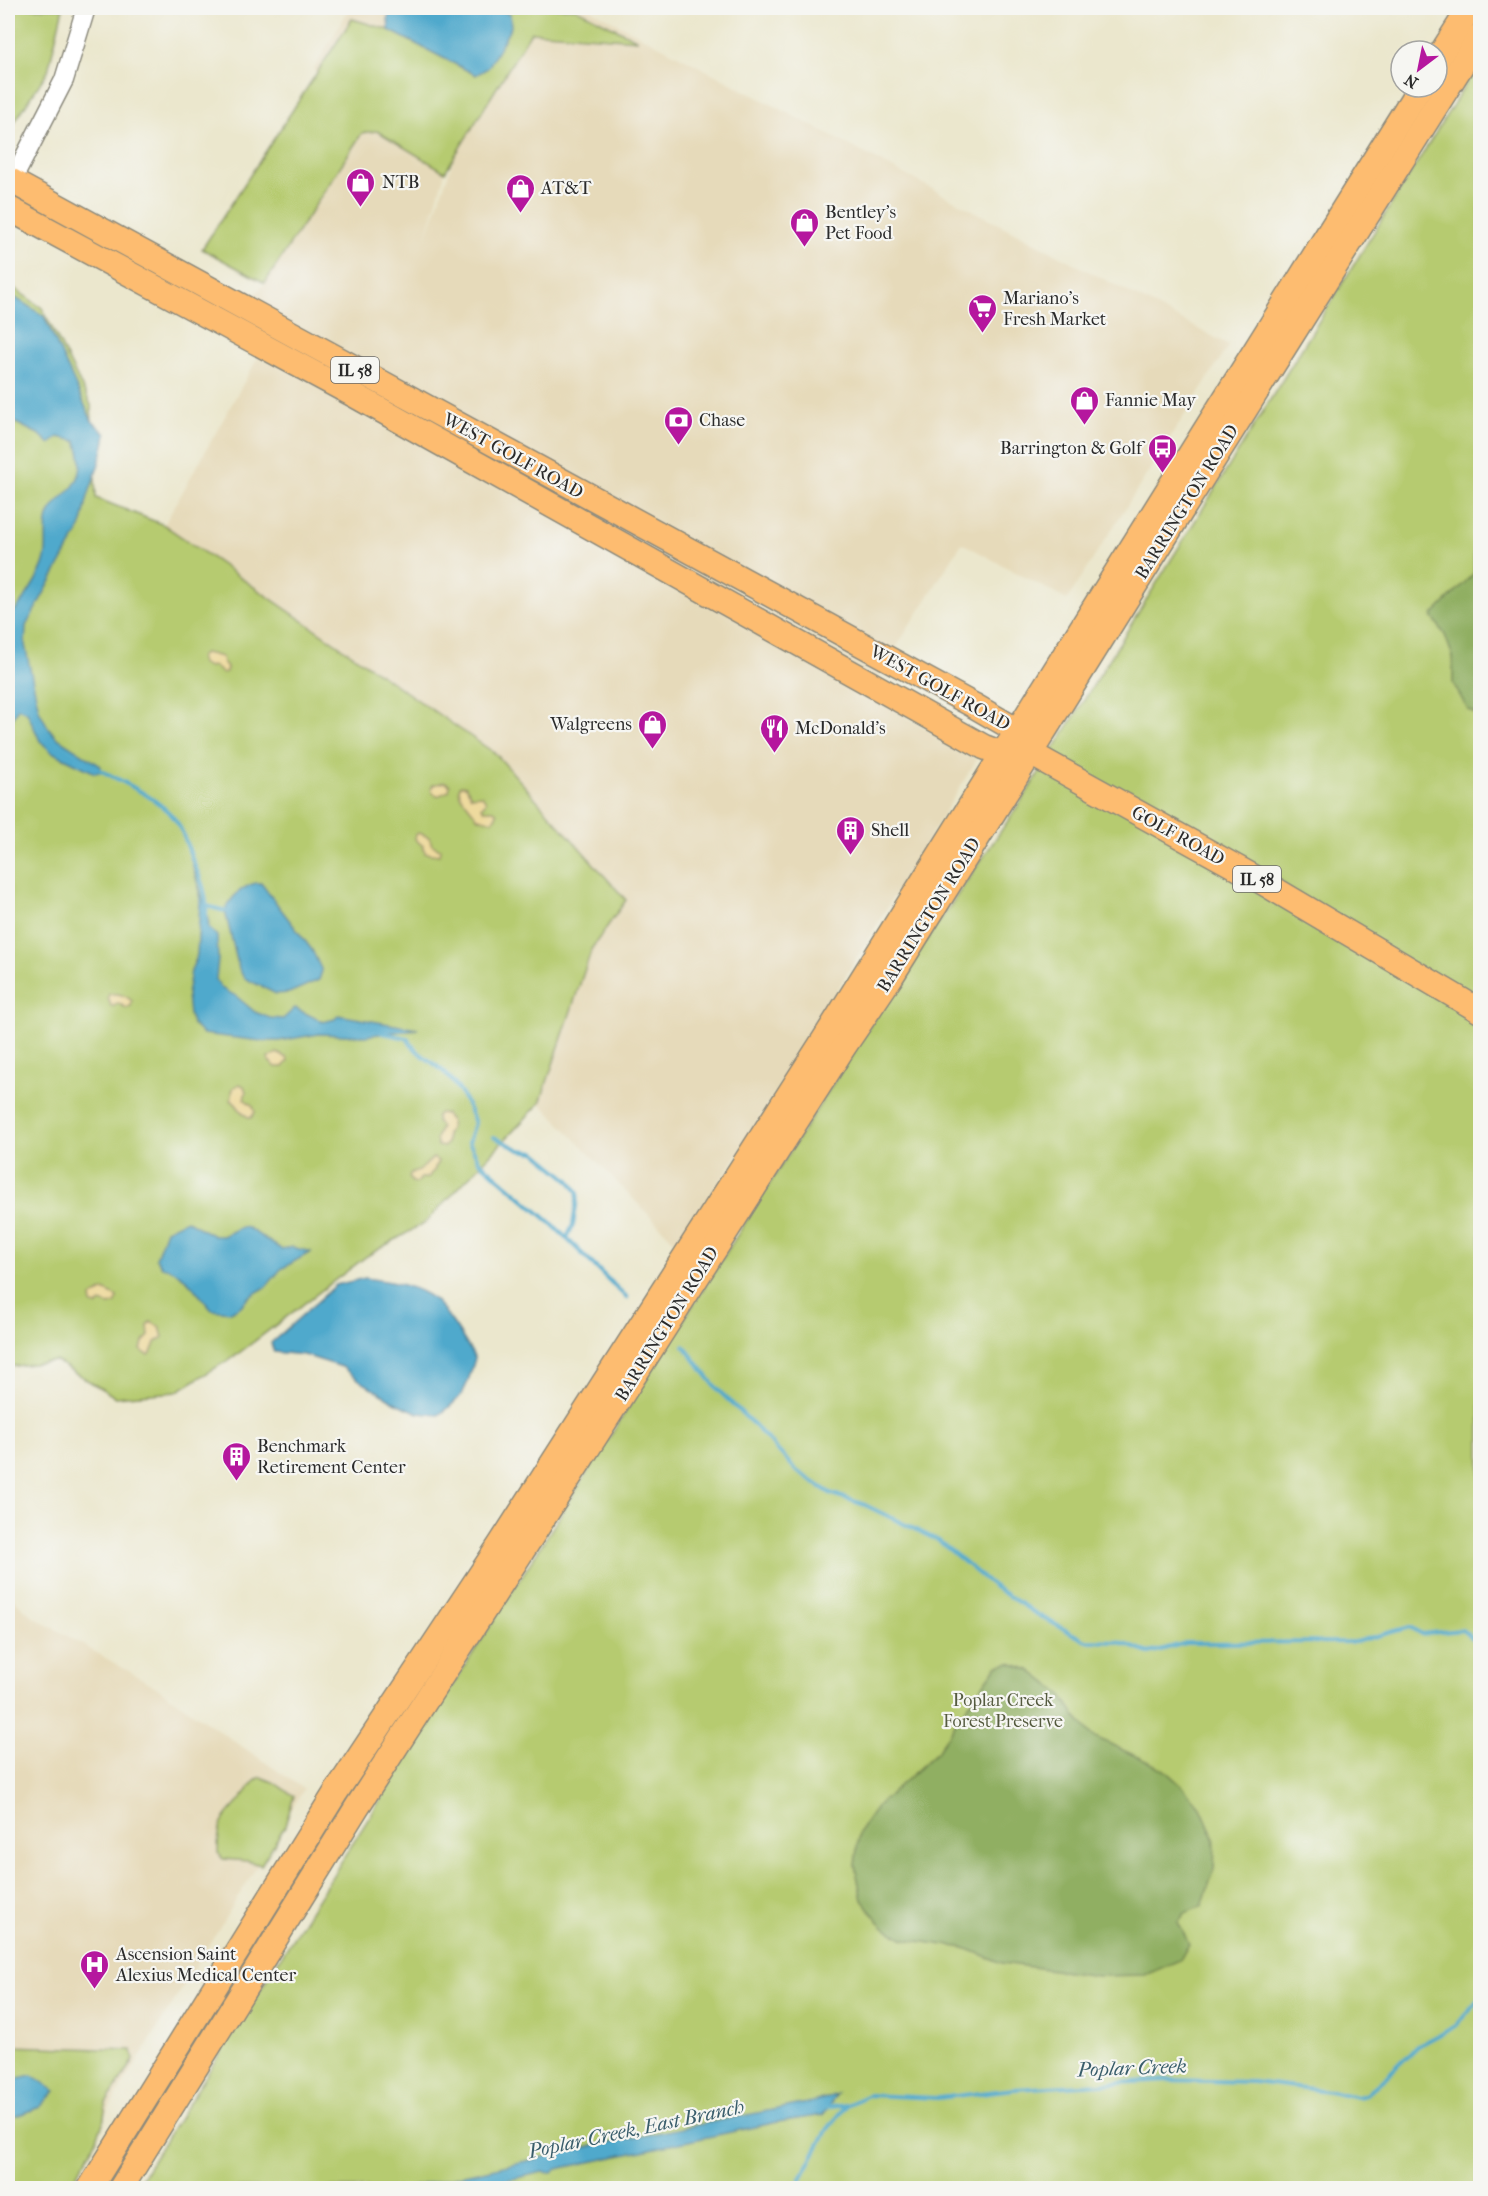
<svg xmlns="http://www.w3.org/2000/svg" width="1488" height="2196" viewBox="0 0 1488 2196" font-family="'IM FELL French Canon',serif">
<style>
.built{fill:#e6daba}
.green{fill:#b6cb6f;stroke:#707b4d;stroke-width:1.5}
.forest{fill:#90af62;stroke:#5e6d46;stroke-width:1.5}
.sand{fill:#eeda9e;stroke:#8c8264;stroke-width:1.5}
.water{fill:#4fa9cc;stroke:#3d6a7c;stroke-width:1.5}
.lines{fill:none;stroke-linecap:round;stroke-linejoin:round}
.stream{stroke:#4fa9cc;stroke-width:4}
.minor-casing{stroke:#8b897c;stroke-width:21}
.major-casing{stroke:#8b897c;stroke-width:27}
.minor{stroke:#fff;stroke-width:18}
.major{stroke:#fdbc6f;stroke-width:24}
.labels{text-anchor:middle;dominant-baseline:central;stroke-width:4.5;stroke-linejoin:round;paint-order:stroke}
.shield{fill:#f6f6f2;stroke:#686867;stroke-width:1.5}
.shield-label{font-size:16px;font-weight:bold;fill:#2b2b2b}
.poi-label{font-size:18px;fill:#2b2b2b;stroke:#f6f6f2;text-anchor:start}
.street-label{font-size:18px;fill:#2b2b2b;stroke:#f6f6f2}
.park-label{font-size:18px;fill:#555b3f;stroke:#f6f6f2}
.water-label{font-size:20px;font-style:italic;fill:#395d6b;stroke:#f6f6f2}
</style>
<rect width="100%" height="100%" fill="#f6f6f2"/>
<filter id="ink" filterUnits="userSpaceOnUse"><feTurbulence type="fractalNoise" baseFrequency=".0167" numOctaves="2"/><feDisplacementMap in="SourceGraphic" scale="12" xChannelSelector="R" yChannelSelector="G"/><feConvolveMatrix kernelMatrix="1 2 1 2 8 2 1 2 1" color-interpolation-filters="sRGB"/></filter>
<filter id="wash" filterUnits="userSpaceOnUse"><feTurbulence type="fractalNoise" baseFrequency=".008" numOctaves="4" result="noise"/><feDisplacementMap in="SourceGraphic" scale="24" xChannelSelector="R" yChannelSelector="G"/><feGaussianBlur stdDeviation="1.35" result="paint"/><feColorMatrix in="noise" values="0 0 0 0 0 0 0 0 0 0 0 0 0 0 0 0 0 1.4 0 .05"/><feComposite in="paint" operator="in"/></filter>
<g filter="url(#wash)">
<rect width="100%" height="100%" fill="#ebe7cd"/>
<g class="built">
<polygon points="350,8 588,8 1229,345 1067,600 962,543 897,646 869,694 977,759 681,1248 540,1103 592,948 626,900 496,754 164,525 280,318 248,302 265,283 362,133 377,131 445,172 424,243 453,161 313,70"/>
<polygon points="8,1594 32,1616 153,1685 304,1789 60,2188 8,2188"/>
</g>
<g class="green">
<polygon points="8,8 63,8 48,71 8,132"/>
<polygon points="498,8 575,8 638,40 531,32 445,172 377,131 362,133 265,283 202,249 352,19 389,30 476,75 509,15"/>
<polygon points="1480,61 1480,2188 135,2188 884,1003 1026,794"/>
<polygon points="8,284 42,308 91,405 96,498 164,525 496,754 626,900 592,948 540,1103 426,1222 367,1256 235,1356 176,1392 115,1397 56,1361 8,1367"/>
<path d="M 261,1777 L 273,1782 L 294,1796 L 285,1826 L 261,1865 L 247,1861 L 223,1859 L 218,1853 C 218,1815 224,1821 245,1794 C 251,1787 252,1781 261,1777 Z"/>
<polygon points="9,2046 132,2050 134,2060 106,2103 103,2124 91,2152 68,2188 8,2188 8,2047"/>
</g>
<g class="forest">
<polygon points="1480,526 1480,717 1468,710 1453,683 1453,657 1445,635 1432,616 1474,573 1474,537"/>
<polygon points="1010,1663 1030,1670 1061,1694 1077,1718 1093,1736 1163,1769 1182,1786 1201,1808 1215,1840 1214,1869 1202,1906 1185,1913 1178,1922 1189,1944 1180,1960 1145,1975 1098,1976 1002,1963 965,1948 904,1939 883,1927 862,1900 855,1865 859,1833 876,1807 938,1751 957,1721 997,1666"/>
</g>
<g class="sand">
<polygon points="205,653 222,657 223,663 227,668 226,672 222,673 213,666 209,667 202,664 200,657"/>
<polygon points="445,782 450,785 449,791 438,796 434,794 431,789 433,785"/>
<polygon points="461,785 466,786 471,796 482,795 486,802 482,807 484,810 494,810 497,813 495,818 491,821 478,818 460,795 459,788"/>
<polygon points="419,833 429,837 432,845 440,849 439,855 425,853 423,846 415,839 416,834"/>
<path d="M 109,994 C 117,993 126,995 132,1001 L 131,1006 L 126,1008 L 118,1003 L 114,1006 L 111,1006 L 108,998 Z"/>
<polygon points="277,1053 287,1058 288,1061 283,1067 276,1067 269,1061 268,1058"/>
<path d="M 239,1084 L 244,1086 L 246,1092 L 244,1099 L 253,1106 L 255,1112 L 251,1118 C 241,1116 239,1105 231,1100 L 233,1088 Z"/>
<polygon points="439,1113 446,1114 451,1122 450,1129 447,1133 447,1143 444,1147 438,1146 436,1139 441,1127 437,1122 436,1116"/>
<polygon points="433,1158 438,1161 434,1171 432,1172 428,1178 421,1178 417,1183 412,1182 409,1177 411,1173 419,1171"/>
<polygon points="104,1290 117,1297 116,1303 109,1305 101,1302 97,1306 92,1305 91,1297"/>
<polygon points="151,1322 160,1327 163,1337 155,1343 151,1353 148,1355 141,1350 143,1342 149,1336 148,1326"/>
</g>
<g class="water">
<polygon points="393,8 498,8 510,15 511,27 488,68 476,75 389,30 388,17"/>
<path d="M 8,291 L 14,297 L 44,316 L 92,421 L 106,434 C 103,455 96,473 89,493 C 83,511 85,524 73,541 L 26,626 L 25,645 L 39,710 L 48,727 L 56,737 L 101,766 L 99,772 L 95,773 L 52,752 L 40,741 L 27,712 L 18,708 L 8,726 L 8,616 C 20,609 42,573 45,558 C 48,545 44,531 48,517 C 52,505 60,500 68,492 C 84,477 83,460 76,441 L 58,437 L 50,444 L 40,435 L 8,419 Z"/>
<polygon points="189,852 208,917 209,928 217,936 218,959 216,979 221,988 236,996 255,1012 270,1018 283,1019 295,1008 323,1022 335,1019 338,1015 418,1029 365,1036 319,1034 279,1041 261,1041 203,1034 193,1025 189,1015 187,994 191,971 197,955 200,901 198,885"/>
<path d="M 255,883 L 261,883 L 312,950 L 322,971 L 319,980 L 289,993 L 276,994 L 244,978 L 239,969 L 225,911 C 231,897 240,888 255,883 Z"/>
<path d="M 186,1220 L 214,1236 L 223,1236 L 241,1227 L 248,1228 L 281,1249 L 292,1247 L 311,1252 L 281,1269 L 266,1287 L 249,1297 L 241,1306 L 231,1312 L 212,1310 C 196,1293 187,1272 162,1267 L 156,1258 L 166,1230 Z"/>
<path d="M 365,1278 C 386,1281 409,1284 428,1295 C 444,1305 465,1341 475,1358 C 467,1387 465,1397 439,1415 L 419,1413 L 398,1404 L 362,1382 L 342,1367 L 304,1355 L 274,1352 L 271,1343 L 336,1285 Z"/>
<polygon points="32,2075 55,2091 40,2107 8,2119 8,2080"/>
<polygon points="837,2094 823,2115 778,2122 557,2169 552,2173 543,2172 472,2188 407,2188 592,2146 817,2101"/>
</g>
<g class="lines">
<g class="stream">
<path d="M 96,768 C 119,780 162,799 177,822 C 184,833 188,849 193,861 C 200,878 208,895 206,914"/>
<polyline points="207,906 225,911"/>
<path d="M 382,1033 L 407,1038 C 415,1053 429,1059 442,1070 C 460,1087 466,1101 475,1123 L 469,1142 L 479,1161 L 552,1224 L 627,1298"/>
<polyline points="494,1137 520,1150 535,1152 569,1180 578,1193 573,1225 567,1238"/>
<polyline points="684,1346 718,1390 752,1423 798,1472 830,1493 865,1505 939,1541 993,1586 1038,1615 1086,1641 1118,1642 1149,1653 1186,1643 1355,1642 1410,1627 1421,1634 1462,1630 1480,1645"/>
<polyline points="824,2108 846,2105"/>
<polyline points="796,2188 827,2130 847,2105 868,2095 938,2098 1014,2089 1168,2080 1253,2082 1329,2091 1358,2097 1365,2095 1387,2076 1418,2046 1456,2026 1480,1997"/>
</g>
</g>
</g>
<g filter="url(#ink)">
<g class="lines">
<defs>
<polyline id="minor" points="8,189 64,80 86,8"/>
<g id="major">
<polyline points="1437,60 1470,8"/>
<polyline points="8,179 973,705 1018,731 1025,743"/>
<polyline points="8,208 356,396 984,747 1003,754 1016,754"/>
<polyline points="1030,753 1252,876 1480,1011"/>
<polyline points="90,2188 336,1792 500,1545 825,1038 1420,87"/>
<polyline points="121,2188 357,1807 530,1539 843,1048 891,977 1180,513 1480,36"/>
</g>
</defs>
<use href="#minor" class="minor-casing"/>
<use href="#major" class="major-casing"/>
<use href="#minor" class="minor"/>
<use href="#major" class="major"/>
</g>
</g>
<defs>
<symbol id="shop-pin" viewBox="-11 -11 22 30"><path d="M0 17L-7.5 6A9.5 9.5 0 1 1 7.5 6Z" fill="#b5179e" stroke="#f6f6f2"/><path d="M-5-2.5h2.3a2.7 3.5 0 0 1 5.4 0H5L5.5 6h-11ZM-1.5-2.5h3a1.5 2.3 0 0 0-3 0Z" fill="#fff"/></symbol>
<symbol id="supermarket-pin" viewBox="-11 -11 22 30"><path d="M0 17L-7.5 6A9.5 9.5 0 1 1 7.5 6Z" fill="#b5179e" stroke="#f6f6f2"/><path d="M-6-5.5h2.5l.6 2H6L4.5 2H-2.5L-4.4-4H-6ZM-1.5 3.2a1.3 1.3 0 1 0 .1 0ZM3 3.2a1.3 1.3 0 1 0 .1 0Z" fill="#fff"/></symbol>
<symbol id="bank-pin" viewBox="-11 -11 22 30"><path d="M0 17L-7.5 6A9.5 9.5 0 1 1 7.5 6Z" fill="#b5179e" stroke="#f6f6f2"/><path d="M-6-4H6V4H-6ZM0-2.3a2.3 2.3 0 1 0 0 4.6a2.3 2.3 0 1 0 0-4.6Z" fill="#fff"/></symbol>
<symbol id="bus-pin" viewBox="-11 -11 22 30"><path d="M0 17L-7.5 6A9.5 9.5 0 1 1 7.5 6Z" fill="#b5179e" stroke="#f6f6f2"/><path d="M-5-6H5V4H4V6H2V4H-2V6H-4V4H-5ZM-3.5-4V0h7V-4ZM-3.5 1.2v1.5H-2V1.2ZM2 1.2v1.5H3.5V1.2Z" fill="#fff"/></symbol>
<symbol id="restaurant-pin" viewBox="-11 -11 22 30"><path d="M0 17L-7.5 6A9.5 9.5 0 1 1 7.5 6Z" fill="#b5179e" stroke="#f6f6f2"/><path d="M-5-6h1v4h1v-4h1v4h1v-4h1v5L-1.5 .5V6h-2V.5L-5-1ZM5-6V6H3V1.5H1.5Q1.5-4 5-6Z" fill="#fff"/></symbol>
<symbol id="building-pin" viewBox="-11 -11 22 30"><path d="M0 17L-7.5 6A9.5 9.5 0 1 1 7.5 6Z" fill="#b5179e" stroke="#f6f6f2"/><path d="M-4-6H4V6H1V3H-1V6H-4ZM-2.5-4.3h1.7v1.8h-1.7ZM.8-4.3h1.7v1.8H.8ZM-2.5-1h1.7V.8h-1.7ZM.8-1h1.7V.8H.8Z" fill="#fff"/></symbol>
<symbol id="hospital-pin" viewBox="-11 -11 22 30"><path d="M0 17L-7.5 6A9.5 9.5 0 1 1 7.5 6Z" fill="#b5179e" stroke="#f6f6f2"/><path d="M-5-5h3v3.5h4V-5h3V5h-3V1.5h-4V5h-3Z" fill="#fff"/></symbol>
</defs>
<g fill-rule="evenodd">
<use href="#shop-pin" x="344" y="166" width="33" height="45"/>
<use href="#shop-pin" x="504" y="172" width="33" height="45"/>
<use href="#shop-pin" x="788" y="206" width="33" height="45"/>
<use href="#supermarket-pin" x="966" y="292" width="33" height="45"/>
<use href="#shop-pin" x="1068" y="384" width="33" height="45"/>
<use href="#bank-pin" x="662" y="404" width="33" height="45"/>
<use href="#bus-pin" x="1146" y="432" width="33" height="45"/>
<use href="#shop-pin" x="636" y="708" width="33" height="45"/>
<use href="#restaurant-pin" x="758" y="712" width="33" height="45"/>
<use href="#building-pin" x="834" y="814" width="33" height="45"/>
<use href="#building-pin" x="220" y="1440" width="33" height="45"/>
<use href="#hospital-pin" x="78" y="1948" width="33" height="45"/>
</g>
<g class="labels">
<g class="shield">
<rect x="331" y="357" width="48" height="26" rx="4.5"/>
<rect x="1233" y="866" width="48" height="26" rx="4.5"/>
</g>
<g class="shield-label">
<text x="355" y="370">IL 58</text>
<text x="1257" y="879">IL 58</text>
</g>
<g class="poi-label">
<text x="382" y="182">NTB</text>
<text x="541" y="188">AT&amp;T</text>
<text x="825" y="212">Bentley's<tspan x="825" dy="21">Pet Food</tspan></text>
<text x="1003" y="298">Mariano's<tspan x="1003" dy="21">Fresh Market</tspan></text>
<text x="1105" y="400">Fannie May</text>
<text x="699" y="420">Chase</text>
<text x="1142" y="448" text-anchor="end">Barrington &amp; Golf</text>
<text x="632" y="724" text-anchor="end">Walgreens</text>
<text x="795" y="728">McDonald's</text>
<text x="871" y="830">Shell</text>
<text x="257" y="1446">Benchmark<tspan x="257" dy="21">Retirement Center</tspan></text>
<text x="116" y="1954">Ascension Saint<tspan x="116" dy="21">Alexius Medical Center</tspan></text>
</g>
<g class="street-label">
<text transform="translate(513 456) rotate(29)">WEST GOLF ROAD</text>
<text transform="translate(1187 502) rotate(-58)">BARRINGTON ROAD</text>
<text transform="translate(940 688) rotate(29)">WEST GOLF ROAD</text>
<text transform="translate(1178 836) rotate(29)">GOLF ROAD</text>
<text transform="translate(929 915) rotate(-58)">BARRINGTON ROAD</text>
<text transform="translate(667 1324) rotate(-58)">BARRINGTON ROAD</text>
</g>
<g class="park-label">
<text x="1003" y="1700">Poplar Creek<tspan x="1003" dy="21">Forest Preserve</tspan></text>
</g>
<g class="water-label">
<text transform="translate(1132 2068) rotate(-2)">Poplar Creek</text>
<text transform="translate(636 2129) rotate(-12)">Poplar Creek, East Branch</text>
</g>
</g>
<rect width="1488" height="2196" fill="none" stroke="#f6f6f2" stroke-width="30"/>
<g transform="translate(1419 69) rotate(212)"><circle r="28" fill="#f6f6f2" stroke="#a5a5a2" stroke-width="1.5"/>
<path d="M0-4.5L10 22L0 15L-10 22Z" fill="#b5179e"/>
<text y="-9" font-size="16" font-weight="bold" text-anchor="middle" fill="#2b2b2b">N</text>
</g>
</svg>
